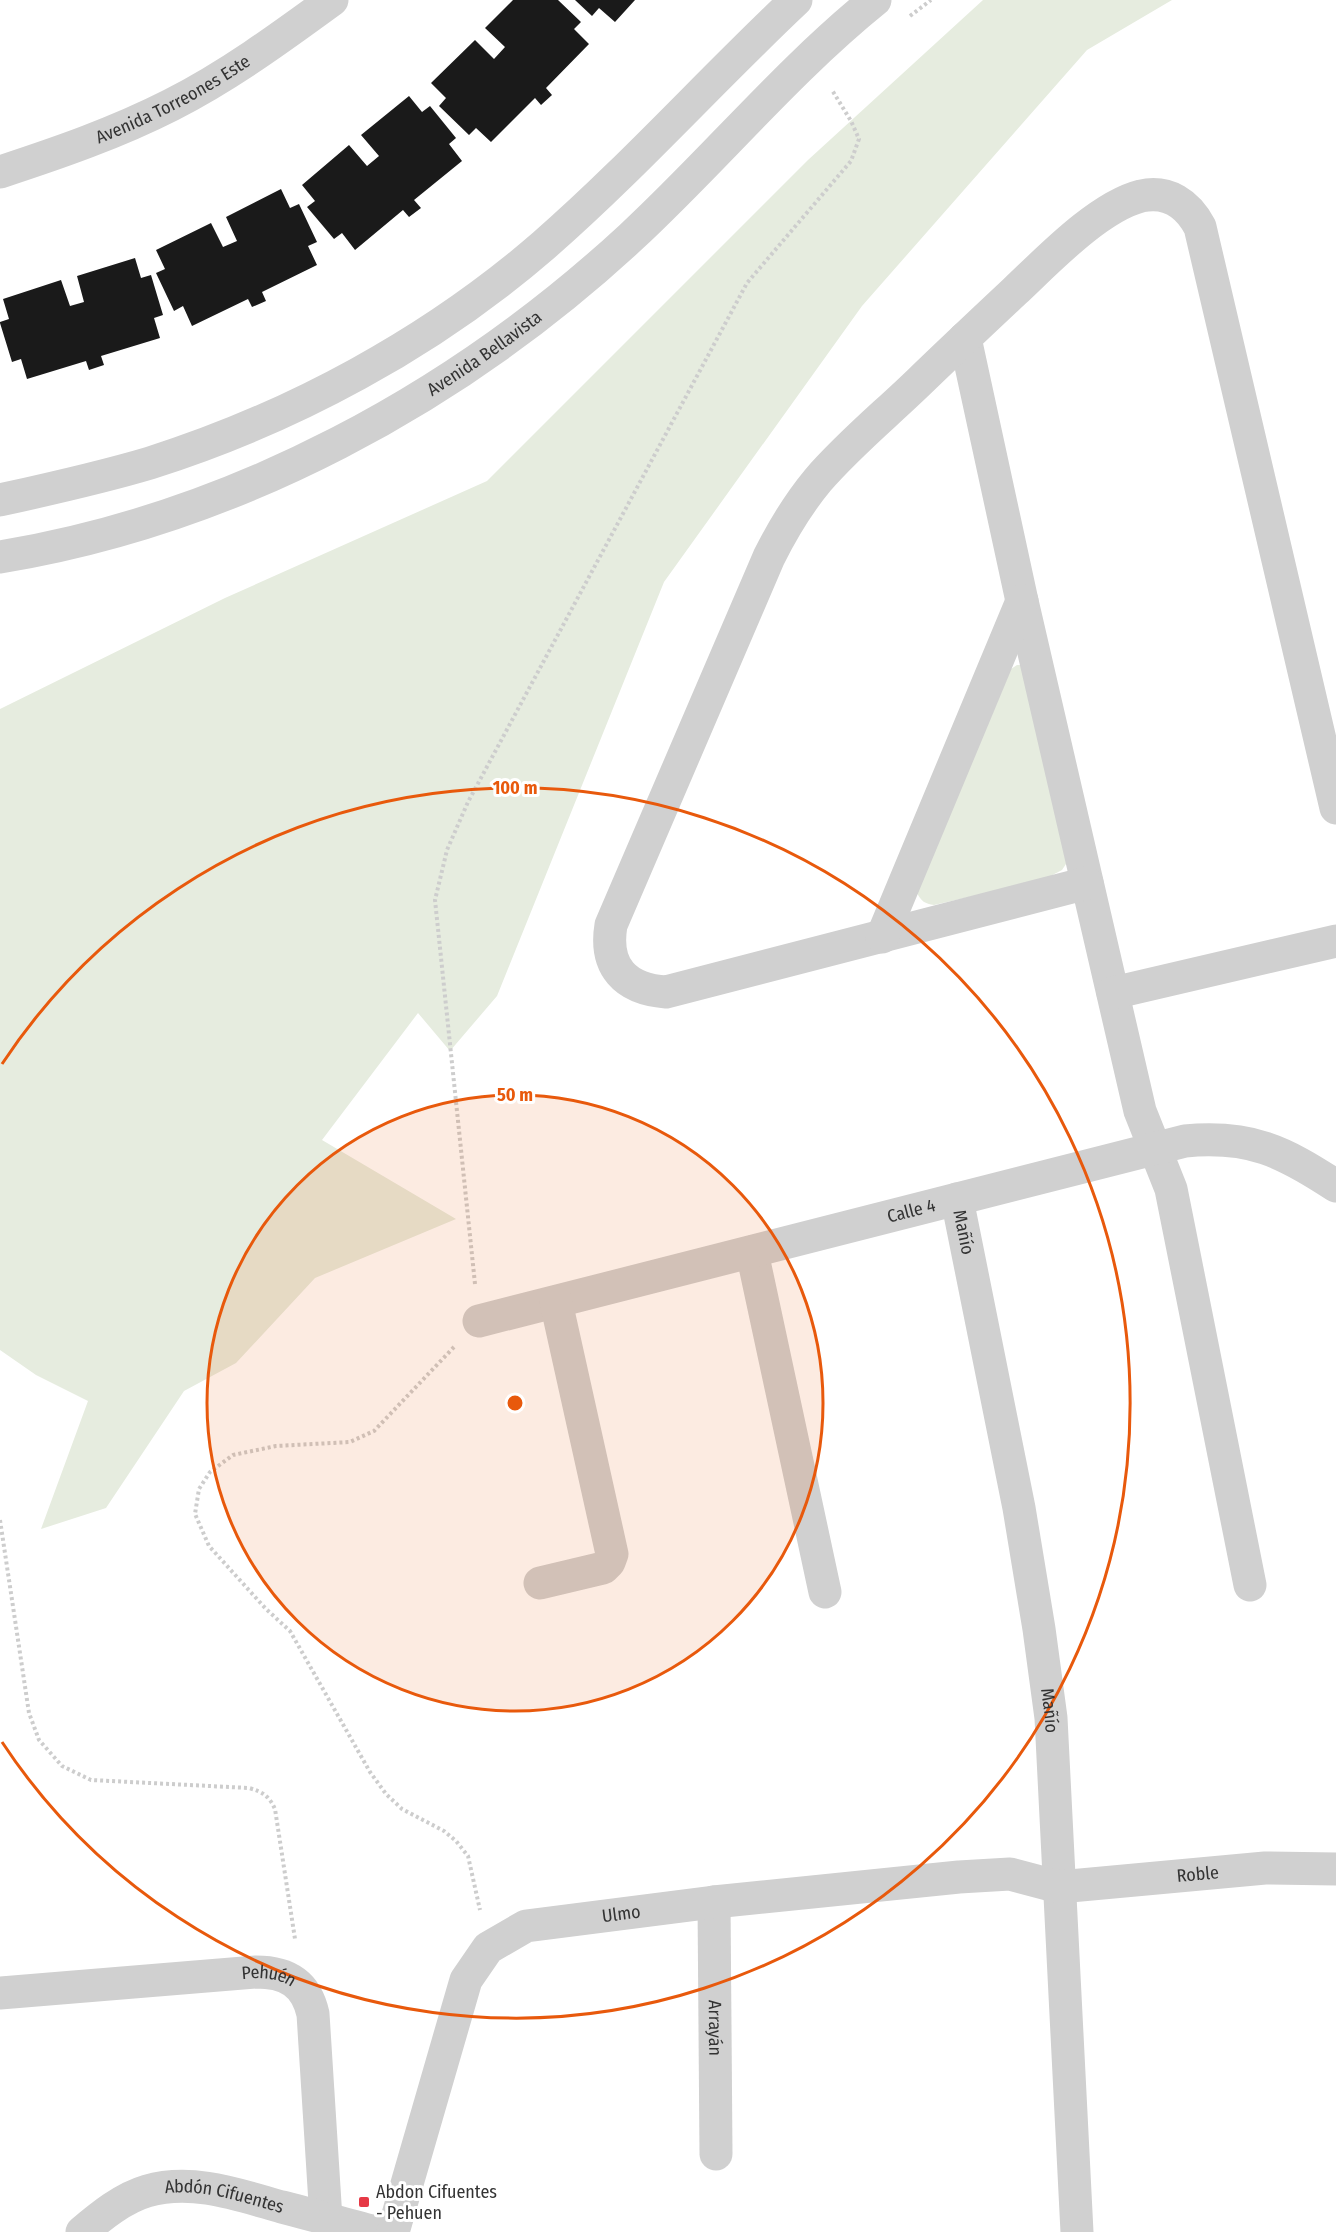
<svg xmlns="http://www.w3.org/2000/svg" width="1336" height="2232" viewBox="0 0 1336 2232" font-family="'Fira Sans Condensed',sans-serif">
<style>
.green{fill:#e6ecdf}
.building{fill:#1a1a1a}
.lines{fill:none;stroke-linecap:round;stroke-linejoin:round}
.path{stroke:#cdcdcd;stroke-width:4;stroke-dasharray:3 3;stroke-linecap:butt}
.minor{stroke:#d0d0d0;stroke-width:33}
.ring{fill:none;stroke:#e8590c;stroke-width:3}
.poi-dot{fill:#e63946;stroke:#fff;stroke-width:2}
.labels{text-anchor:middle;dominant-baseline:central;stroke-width:6;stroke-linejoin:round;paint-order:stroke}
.street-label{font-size:18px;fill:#333;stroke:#fff}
.poi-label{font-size:18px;fill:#333;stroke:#fff;text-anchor:start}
.centre{fill:#e8590c;stroke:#fff;stroke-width:3}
.ring-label{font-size:18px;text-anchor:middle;font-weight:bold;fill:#e8590c;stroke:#fff;stroke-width:6;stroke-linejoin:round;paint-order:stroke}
</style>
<rect width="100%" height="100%" fill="#fff"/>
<g class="green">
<polygon points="983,0 1172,0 1087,50 862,306 664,582 497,996 450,1051 418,1013 322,1140 456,1219 315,1278 236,1363 184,1391 106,1508 41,1529 88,1401 36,1375 0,1350 0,709 225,598 487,481 808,160"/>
<path d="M 1017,665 L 1021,665 L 1068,861 L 1062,870 L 1043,880 L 934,905 C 925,904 921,901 917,893 L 1011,669 Z"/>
</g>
<g class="building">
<polygon points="513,0 558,0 581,22 574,29 589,44 546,88 552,95 541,105 535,98 491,142 476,128 469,135 439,106 446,98 431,83 475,40 494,59 505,47 485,28"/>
<polygon points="575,0 635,0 615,22 599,8 592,16"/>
<polygon points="409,96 422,112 430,106 456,138 449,144 462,161 414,200 421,208 409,217 403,210 355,250 342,233 334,239 307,207 315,201 302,185 349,145 367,166 379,156 361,135"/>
<polygon points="281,189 290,208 299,204 317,242 308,246 317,265 262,292 266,301 252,307 248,299 192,326 183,306 174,311 156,273 165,269 156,250 211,223 223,247 237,241 226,217"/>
<polygon points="135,258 141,278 151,275 163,315 154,318 160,338 101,356 104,365 89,370 86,361 27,379 21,359 12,362 0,323 0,322 9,319 3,299 61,280 70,306 84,302 77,276"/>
</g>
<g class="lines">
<g class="path">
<polyline points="910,16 931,0"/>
<polyline points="475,1284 435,900 447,850 468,802 747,283 851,161 859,139 851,121 832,90"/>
<polyline points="454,1347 374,1431 350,1442 276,1446 233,1455 210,1472 199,1489 195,1514 209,1546 266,1609 290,1631 370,1772 386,1794 402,1809 444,1831 456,1841 468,1856 480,1910"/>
<path d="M 0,1520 L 29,1713 L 39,1740 L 62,1766 L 91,1780 L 249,1788 C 263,1792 269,1796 275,1809 L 295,1939"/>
</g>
<g class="minor">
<path id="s1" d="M 0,172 C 58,153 116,133 171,105 C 228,76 280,38 332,0"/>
<polyline points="965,338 1022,601 1140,1111 1171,1189 1250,1585"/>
<path d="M 0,500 C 50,489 100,478 150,463 C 292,418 431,343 544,245 C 632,168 711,80 796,0"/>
<path id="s2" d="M 0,557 C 236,518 457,398 631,237 C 714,160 787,71 875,0"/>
<path d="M 1087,883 L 666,992 C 625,989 604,967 611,925 L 769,557 C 783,529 798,504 818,480 C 848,445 886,414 919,382 C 951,351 983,321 1015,291 C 1047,261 1098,207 1141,196 C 1168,190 1188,204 1200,227 L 1336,808"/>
<polyline points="882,937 1022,601"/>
<polyline points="1113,993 1336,941"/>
<path id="s3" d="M 957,1199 L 1019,1508 L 1039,1629 L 1051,1718 L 1077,2232"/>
<polyline points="752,1252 825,1592"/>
<path id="s4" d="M 479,1321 L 1185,1141 C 1250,1135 1283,1151 1336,1186"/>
<polyline points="540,1583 603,1568 609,1562 612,1554 556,1302"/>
<path id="s5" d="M 714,1902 L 716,2154"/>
<path id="s6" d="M 0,1993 L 256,1972 C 287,1972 306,1983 313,2014 L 326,2219"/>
<path id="s7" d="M 82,2232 C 101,2216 123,2198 147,2191 C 193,2178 239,2195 282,2207 C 313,2215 344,2224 375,2232"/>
<path id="s8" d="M 393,2232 L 466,1980 L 488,1948 L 526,1926 L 714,1902 L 959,1877 L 1010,1874 L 1059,1887 L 1265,1868 L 1336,1869"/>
</g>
</g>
<circle cx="515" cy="1403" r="308" fill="#e8590c" fill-opacity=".12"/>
<g class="ring">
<circle cx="515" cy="1403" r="308"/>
<path d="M2 1064A615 615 0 1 1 2 1742"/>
</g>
<rect class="poi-dot" x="358" y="2196" width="12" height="12" rx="3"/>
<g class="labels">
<g class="street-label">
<text stroke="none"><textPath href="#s1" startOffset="188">Avenida Torreones Este</textPath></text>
<text stroke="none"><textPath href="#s2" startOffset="530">Avenida Bellavista</textPath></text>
<text stroke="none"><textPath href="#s4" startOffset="446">Calle 4</textPath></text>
<text stroke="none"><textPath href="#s3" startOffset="34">Mañío</textPath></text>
<text stroke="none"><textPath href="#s3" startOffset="520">Mañío</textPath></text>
<text stroke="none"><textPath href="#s8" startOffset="1022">Roble</textPath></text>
<text stroke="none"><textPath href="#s8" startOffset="441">Ulmo</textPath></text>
<text stroke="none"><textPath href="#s6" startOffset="270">Pehuén</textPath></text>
<text stroke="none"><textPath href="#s5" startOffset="126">Arrayán</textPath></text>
<text stroke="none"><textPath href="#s7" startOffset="156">Abdón Cifuentes</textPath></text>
</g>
<g class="poi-label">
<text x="376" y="2192">Abdon Cifuentes<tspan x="376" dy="21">- Pehuen</tspan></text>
</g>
</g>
<circle cx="515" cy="1403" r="9" class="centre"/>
<g class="ring-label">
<text x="515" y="794">100 m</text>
<text x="515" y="1101">50 m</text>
</g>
</svg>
